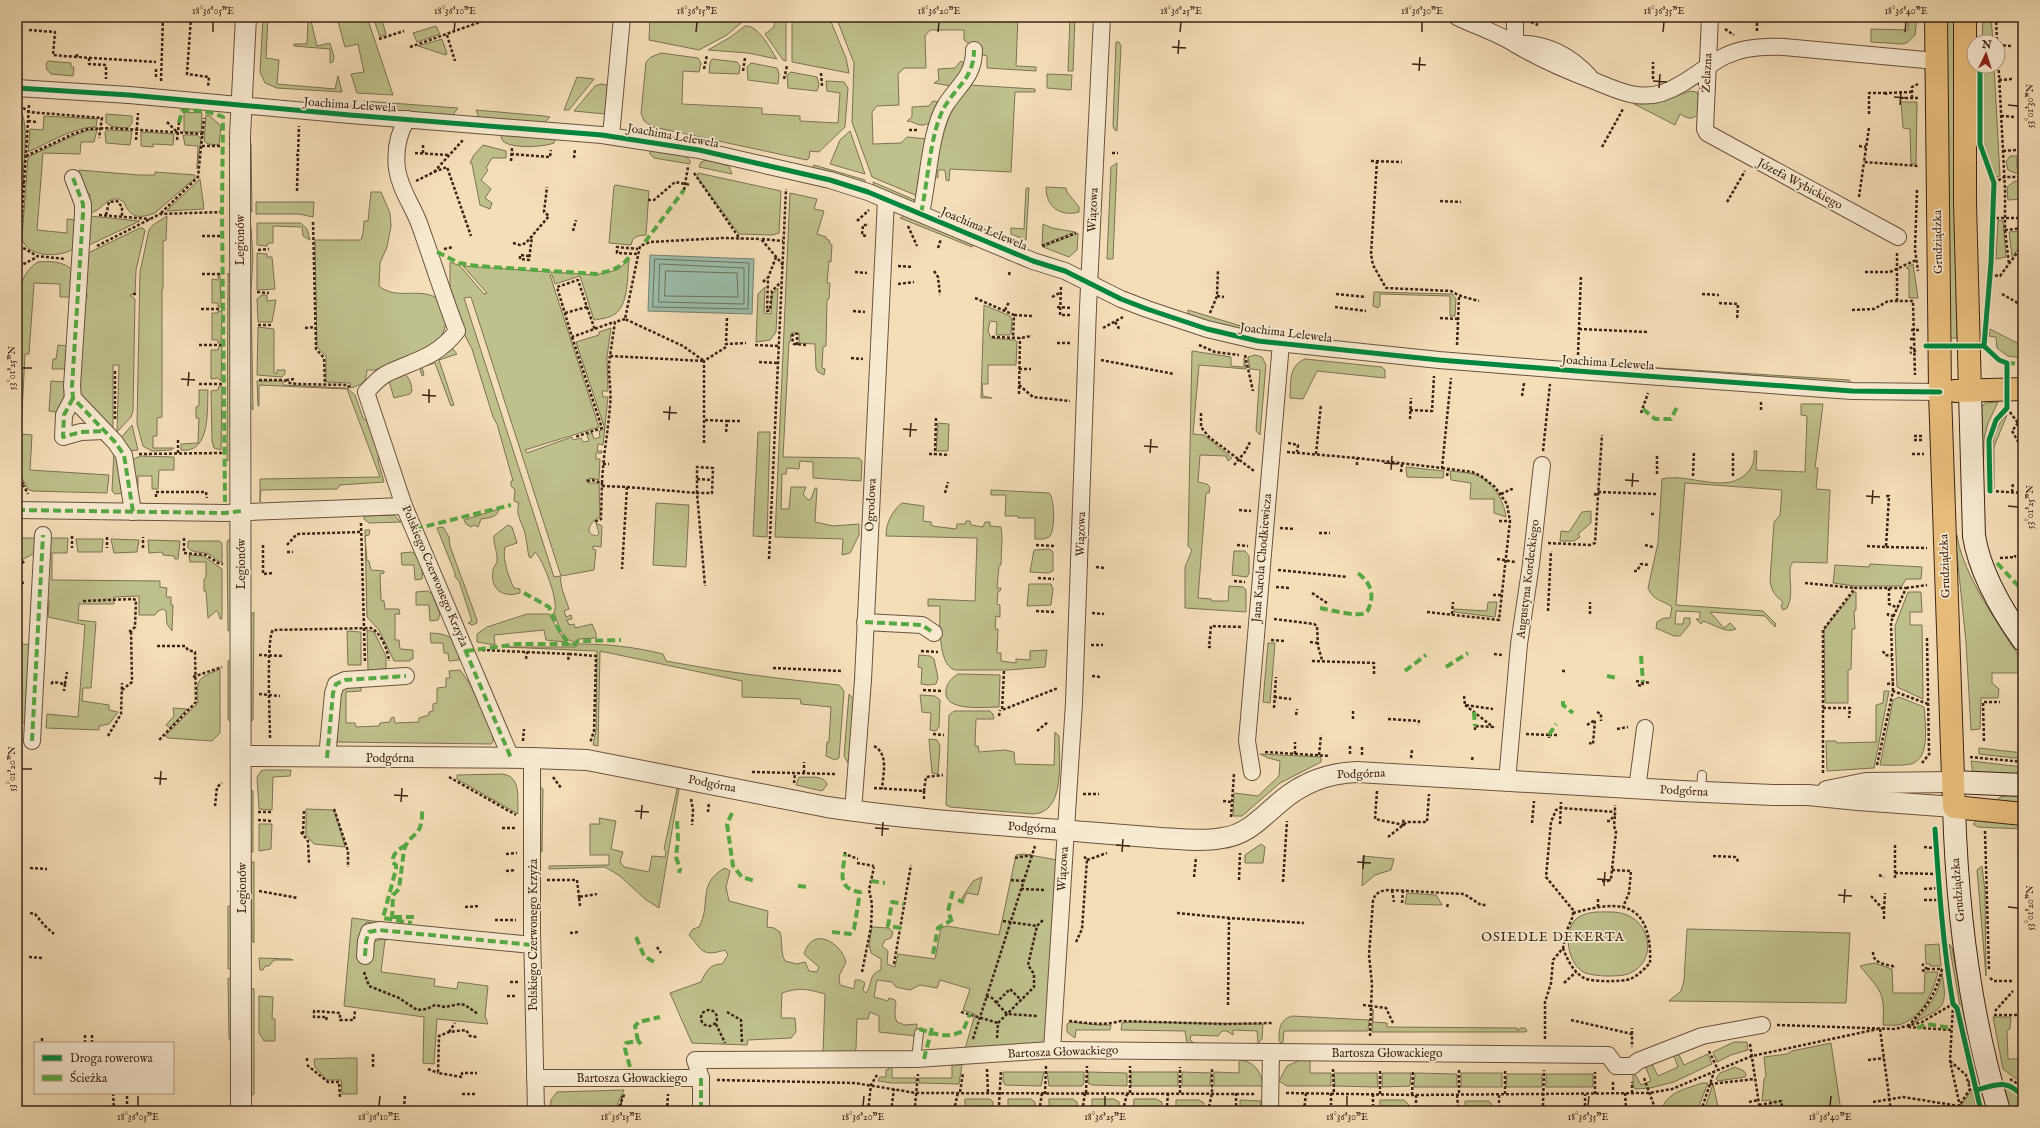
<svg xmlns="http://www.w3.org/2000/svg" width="2040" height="1128" viewBox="0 0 2040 1128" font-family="'IM FELL English',serif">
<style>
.green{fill:#bec08d;stroke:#7e7250}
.water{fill:#9cbcaa;stroke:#767f6e}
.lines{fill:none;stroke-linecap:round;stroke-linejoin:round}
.shore{stroke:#6c705f;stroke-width:1}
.service-casing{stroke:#6b523d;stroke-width:10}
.minor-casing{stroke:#6b523d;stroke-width:18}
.tertiary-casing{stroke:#6b523d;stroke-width:22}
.secondary-casing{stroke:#3d2414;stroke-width:24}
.primary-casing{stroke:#3d2414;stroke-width:24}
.path{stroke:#3d2414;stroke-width:2.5;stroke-dasharray:3 2;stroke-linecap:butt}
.service{stroke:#f8ead1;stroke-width:8}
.minor{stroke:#f8ead1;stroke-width:16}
.tertiary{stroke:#f8ead1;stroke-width:20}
.secondary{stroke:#f8ead1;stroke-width:22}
.primary{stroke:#eabf7c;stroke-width:22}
.quiet{stroke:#55aa42;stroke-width:4;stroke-dasharray:8 4;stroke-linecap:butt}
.cycleway-casing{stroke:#f8ead1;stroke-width:8}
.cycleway{stroke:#00873e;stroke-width:5}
.ticks{fill:none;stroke:#3d2414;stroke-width:1.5}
.labels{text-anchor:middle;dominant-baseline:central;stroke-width:3.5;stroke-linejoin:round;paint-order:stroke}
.street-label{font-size:12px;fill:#3d2414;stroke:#f8ead1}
.neighbourhood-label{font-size:13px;letter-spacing:1px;fill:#3d2414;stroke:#f8ead1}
.neatline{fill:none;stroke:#3d2414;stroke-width:1.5}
.ticks-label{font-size:10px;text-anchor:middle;fill:#3d2414}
</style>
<rect width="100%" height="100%" fill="#f4deb8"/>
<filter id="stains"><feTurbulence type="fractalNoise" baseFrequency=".005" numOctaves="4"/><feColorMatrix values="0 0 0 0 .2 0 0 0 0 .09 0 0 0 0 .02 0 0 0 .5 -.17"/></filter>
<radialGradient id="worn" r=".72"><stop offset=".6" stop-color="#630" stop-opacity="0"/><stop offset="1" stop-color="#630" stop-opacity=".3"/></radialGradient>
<g class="green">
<polygon points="263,17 268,17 266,58 279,60 277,84 335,89 338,76 342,92 277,88 265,83 260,72"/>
<polygon points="299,17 322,17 311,21 317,46 330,43 334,57 333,62 330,63 330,49 294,46 294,44 307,44 308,18"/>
<polygon points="341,17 367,17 393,95 357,93 351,74 364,72 358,44 345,47 337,18"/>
<polygon points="373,17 381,17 386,34 380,37"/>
<polygon points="650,17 737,17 742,22 727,35 699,50 649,40"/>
<polygon points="775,17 786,17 786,61 783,60 765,34 774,27"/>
<polygon points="792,17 829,17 846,58 849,73 792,62"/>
<polygon points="836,17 1018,17 1016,66 1036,67 1036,71 987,68 987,56 978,54 978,50 964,40 964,30 930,30 925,36 926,68 904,68 898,74 899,105 877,106 872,112 873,144 901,143 907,137 927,139 920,197 872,177 852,122 854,63"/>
<polygon points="1070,17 1075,17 1073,71 1068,71"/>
<polygon points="1908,17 1917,17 1915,35 1908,42 1903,44 1871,42 1871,29 1908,30"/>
<polygon points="1946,17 1954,17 1957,338 1948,338"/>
<polygon points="1983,17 1991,17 1993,42 1982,42"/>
<polygon points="436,26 440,34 417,42 413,33"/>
<path d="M 745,26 C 759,25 770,49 777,59 L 748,53 L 708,50 L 729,38 Z"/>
<polygon points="442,39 447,54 446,55 418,46"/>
<polygon points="1116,42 1119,42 1121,46 1117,131 1114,129 1113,125"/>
<polygon points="661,53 698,58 701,63 699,72 683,71 682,104 762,108 762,114 800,116 800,121 838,123 840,93 827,91 826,81 844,82 848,88 845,127 819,152 810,151 809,158 807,160 653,127 644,121 641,113 646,62 651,57"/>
<polygon points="712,59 737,62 740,66 739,74 709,73 710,63"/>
<polygon points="48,61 71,63 71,67 74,67 73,76 51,74 47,70 46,64"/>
<polygon points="961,61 966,65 951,86 934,83 939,80 938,69 955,68"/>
<polygon points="751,63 777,68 779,74 778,84 748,80 747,67"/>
<polygon points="1982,66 1994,66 2000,176 1995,178 1983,142"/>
<polygon points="791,72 817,77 819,85 817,91 788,88 787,75"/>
<polygon points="1047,74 1072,75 1071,90 1047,88"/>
<polygon points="577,77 594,79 569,110 564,110"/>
<polygon points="601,84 608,85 605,114 574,111 595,86"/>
<polygon points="969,85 1035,89 1035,92 1015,92 1011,172 950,169 949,181 946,180 945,170 938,170 938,178 935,176 944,116"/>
<path d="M 1690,91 L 1696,92 L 1700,97 L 1698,114 C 1692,121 1687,118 1680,114 L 1675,125 L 1634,104 L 1657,103 Z"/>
<polygon points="364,101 458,108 452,116 387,110"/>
<path d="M 933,101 L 939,102 C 935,113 934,126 920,125 C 915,124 912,121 907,121 L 912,117 L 912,107 L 929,106 Z"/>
<polygon points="1901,102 1917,102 1916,164 1911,164 1910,129 1903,128"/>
<path d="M 17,107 C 31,116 23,164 23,180 L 17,171 Z"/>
<polygon points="476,110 544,116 550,117 544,123 479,118"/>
<polygon points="184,112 202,113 201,132 184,132"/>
<path d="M 106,114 L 132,116 L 132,123 L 129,127 C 122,129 112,127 106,123 Z"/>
<polygon points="206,115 210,116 221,126 219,145 208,144 204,141"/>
<path d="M 44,116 L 97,119 L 96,127 C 73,127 49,143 28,152 L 30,129 L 43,130 Z"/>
<path d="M 89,130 L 97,130 L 94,142 L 81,142 L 80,154 L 43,153 L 37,230 L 67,233 L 67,219 L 78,220 L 76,247 C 64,258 26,259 22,238 L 28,157 L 73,136 Z"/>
<polygon points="107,130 132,131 130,145 106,143 105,132"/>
<polygon points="850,131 865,174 830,164 840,140"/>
<polygon points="141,132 174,134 173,145 153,144 153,147 141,146"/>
<polygon points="183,135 197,135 201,138 197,169 198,146 185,145"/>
<path d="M 500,135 L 555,139 L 554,143 C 544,147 511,149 503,141 C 502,140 501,136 500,135 Z"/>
<polygon points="249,141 251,143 252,212 250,211"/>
<polygon points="483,145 506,151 506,158 492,158 486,168 488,170 481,180 491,189 485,198 492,203 490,209 480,205 472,164 470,163 474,155"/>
<polygon points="650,150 686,156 690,161 690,164 654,158 650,154"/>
<polygon points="2010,156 2017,156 2017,168 2023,168 2023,173 2015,173 2008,170 2006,162"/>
<polygon points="707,160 729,166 732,174 699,167 701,162"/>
<polygon points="1117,163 1113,259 1107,259 1111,167"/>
<polygon points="814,165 865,180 865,184 812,168"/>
<path d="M 79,170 L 138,175 L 155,175 L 155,172 L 195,175 L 195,178 L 155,213 C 139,219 130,218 124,202 C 108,191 103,212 89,213 L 90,194 L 82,192 L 78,182 Z"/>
<polygon points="698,173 781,191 779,233 772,235 739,234 697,177"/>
<polygon points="17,177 22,184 19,219 17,222"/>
<polygon points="200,179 204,209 167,211 169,208"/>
<polygon points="2015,181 2023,181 2023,199 2008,200 2007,187"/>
<polygon points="873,182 917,201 915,203 874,186"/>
<path d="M 616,185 L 649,191 L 646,235 C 637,236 633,236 631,245 L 609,243 L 614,186 Z"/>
<path d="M 1046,187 L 1066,188 L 1067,192 L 1079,207 L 1079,212 C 1060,217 1046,207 1046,187 Z"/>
<polygon points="1026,188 1029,188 1026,240 1011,234 1011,228 1024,229"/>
<path d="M 371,192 L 381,192 L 390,213 L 391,226 L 387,247 L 380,263 L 379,286 C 396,300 417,288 435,297 C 442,301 443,308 445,315 C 452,350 400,361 375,370 L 367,370 C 366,383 363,384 351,388 L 350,383 L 326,382 L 326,356 L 317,347 L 315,240 L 361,240 L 363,233 L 364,221 L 368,221 Z"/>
<polygon points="790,193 817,199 814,209 824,211 817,234 826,237 826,239 829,240 830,244 832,245 831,262 829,261 827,283 830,283 829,299 827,300 826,346 823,347 822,368 825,369 824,375 818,372 816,369 815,344 799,343 799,333 791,333 790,342 789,342 783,457 859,458 862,461 861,481 813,478 813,462 800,461 799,469 787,468 786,474 782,474 781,509 789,509 791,487 806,487 803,494 808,500 811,499 815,488 817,488 815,522 833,526 859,524 859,535 850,553 842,555 843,539 775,537"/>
<polygon points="256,202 314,202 313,217 299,214 256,214"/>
<polygon points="89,216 140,221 87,246"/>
<polygon points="167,216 166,240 163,241 163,289 162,290 162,417 157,418 157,436 153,436 153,448 174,448 171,450 152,451 143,446 137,424 140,272 149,230 153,225"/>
<polygon points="904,216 973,244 972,247 900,218"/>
<polygon points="955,217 996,234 992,236 956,221"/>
<polygon points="1998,220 2003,221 2006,257 1996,259"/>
<polygon points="257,223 301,223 307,229 310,240 303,236 302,227 273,226 273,243 268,243 267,246 257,245"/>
<polygon points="1043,224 1052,228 1075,232 1042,245"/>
<polygon points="251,227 253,258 251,292 253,410 250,406 250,228"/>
<polygon points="140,228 143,228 145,231 136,270 135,293 130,295 135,299 133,411 131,417 117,432 119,365 113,365 113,434 77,392 84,300 87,298 87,294 84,293 86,254"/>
<polygon points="2023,231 2023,242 2012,257 2009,232"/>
<polygon points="1078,233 1077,250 1069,257 1043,247"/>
<polygon points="257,253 267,254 267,257 272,257 275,289 257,290"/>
<path d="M 629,260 C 627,276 629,304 615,314 C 609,318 601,319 594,320 L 580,276 L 555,284 L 552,275 L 550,275 L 599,427 L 525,450 L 527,453 L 572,437 L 573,440 L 581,438 L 583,442 L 589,441 L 587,435 L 592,433 L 594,439 L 600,437 L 599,431 L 605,429 L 576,342 L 599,335 L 599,332 L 611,328 L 607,357 L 608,391 L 602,391 L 603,397 L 608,397 L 603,445 L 598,444 L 597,451 L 602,451 L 602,453 L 596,453 L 596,459 L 600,459 L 599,480 L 592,478 L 586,480 L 588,483 L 599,483 L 600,517 C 591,521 582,534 597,536 L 599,533 L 596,523 L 602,526 L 601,547 L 593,546 L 593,549 L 596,550 L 594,570 L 561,576 L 471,297 L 464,298 L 554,577 L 560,576 L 562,589 L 569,609 L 564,611 L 566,617 L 571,615 L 572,619 L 567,620 L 569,625 L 574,624 L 575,628 L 592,624 L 596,633 L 596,638 L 579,639 L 575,642 C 561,640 558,624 554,612 C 560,604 543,559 535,552 L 531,558 L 529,557 C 527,548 526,532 522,525 C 519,517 516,512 519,503 L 514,501 L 515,490 L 511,486 L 511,481 L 513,481 L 497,424 L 493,417 L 472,349 L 459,324 L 453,302 L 450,287 L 450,262 L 460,266 L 484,294 L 487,293 L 463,266 L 595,275 L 617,270 Z"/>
<path d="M 38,262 C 49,261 64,261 72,270 L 71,297 L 60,297 L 60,284 L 34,283 L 29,354 L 25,354 L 21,434 L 32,435 L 30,470 L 109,475 L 107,493 L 32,491 L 28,489 L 17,469 L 17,297 C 20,284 26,269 38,262 Z"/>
<polygon points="1913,264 1918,298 1909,298 1909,269 1906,268"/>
<polygon points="228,273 231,285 231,458 227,461"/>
<polygon points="220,275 221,307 218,307 218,303 212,303 212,279 218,280 218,276"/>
<polygon points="765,287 764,313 771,314 772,294 778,288 776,332 770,340 756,342 758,294"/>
<polygon points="1374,292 1452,294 1456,299 1455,316 1450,316 1450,296 1380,294 1380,305 1378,308 1373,306"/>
<polygon points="262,295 267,295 267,301 276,300 272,322 258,322 257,299"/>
<polygon points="984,305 1010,316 1012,320 1011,334 1009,335 996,335 997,322 990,321 988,331 991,338 1015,340 1017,342 1016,365 988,365 988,384 982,384 983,396 992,398 981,398"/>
<polygon points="1188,310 1251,329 1252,332 1188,316"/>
<polygon points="218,311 222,311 221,343 218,343 218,340 212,340 212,313 218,313"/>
<polygon points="258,327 274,329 274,373 277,374 277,370 285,370 285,374 282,377 257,375"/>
<polygon points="1990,329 2023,346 2023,358 2008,356 1997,348 1996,337 1989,336"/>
<polygon points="58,345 68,346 66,369 52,369 53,359 56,359"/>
<polygon points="219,346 222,346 221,381 218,378 211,379 211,350 218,350"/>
<polygon points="450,348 452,348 457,354 439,360 454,405 451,406 435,363 422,367 424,375 422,376 419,366"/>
<polygon points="1192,351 1231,357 1231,366 1244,367 1244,358 1246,369 1199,365 1193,434 1204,435 1232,458 1228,461 1226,456 1200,455 1198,482 1207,484 1210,487 1209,493 1206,493 1198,598 1211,599 1212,601 1228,601 1229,586 1243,587 1246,590 1246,612 1185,608 1185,567 1192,550 1188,546"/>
<polygon points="1255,355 1262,357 1266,365 1260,435 1256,431 1260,370 1250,369 1248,357"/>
<path d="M 1305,359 L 1382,367 L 1385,370 L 1385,378 L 1317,371 L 1303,399 L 1290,398 C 1291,383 1288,366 1305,359 Z"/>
<polygon points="1596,364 1849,380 1852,384 1598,366"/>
<path d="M 400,372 C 409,375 411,382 412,391 L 410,394 L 394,398 L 388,378 Z"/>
<polygon points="51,381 65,382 63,413 49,411"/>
<polygon points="257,381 283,381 283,385 347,388 355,395 363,418 371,424 379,453 378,461 384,482 340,485 337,489 261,490 260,502 260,479 380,477 347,389 259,385 259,406 258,406"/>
<polygon points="219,386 222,386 221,450 214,448 212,441 211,391 218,390"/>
<path d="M 199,390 L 208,390 C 207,409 211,454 181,450 L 181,444 L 198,443 L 199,418 L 196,418 L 196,407 L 199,406 Z"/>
<polygon points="1998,402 1988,423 1984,439 1983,484 1980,409 1985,403"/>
<path d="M 1801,404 L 1823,404 L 1815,468 L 1818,468 L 1816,489 L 1830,490 L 1827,563 L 1793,562 C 1785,570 1796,592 1787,608 L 1783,610 L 1781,606 L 1783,602 C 1776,596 1772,593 1770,581 L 1774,522 L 1780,515 L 1782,490 L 1685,483 L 1676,605 L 1763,611 L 1776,624 L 1775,627 L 1765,616 L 1710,612 L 1724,628 L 1730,623 L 1736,629 C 1727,634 1713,624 1703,621 L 1701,624 L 1696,619 L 1700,619 L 1700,612 L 1676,611 L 1675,624 L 1683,624 L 1684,618 L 1690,618 L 1690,624 L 1680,636 L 1674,636 L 1656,628 L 1657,622 L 1664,618 L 1670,618 L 1672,607 C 1663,600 1653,601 1648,588 L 1658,543 L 1662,479 C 1688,472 1727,496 1748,472 C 1753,466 1755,459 1754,451 L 1757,451 L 1756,470 L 1805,472 L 1807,416 L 1801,415 Z"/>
<path d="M 2007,415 L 1994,447 L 1994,489 L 1992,489 C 1993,465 1987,432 2007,415 Z"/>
<polygon points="938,423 949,424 948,451 936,451"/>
<polygon points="132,425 138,450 129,451 121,438"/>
<polygon points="758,432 770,432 767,537 753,536"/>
<polygon points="114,451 117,456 124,493 115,494 112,491"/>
<polygon points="140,456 174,457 174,470 159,470 158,489 152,489 152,476 138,476 138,487 135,487 132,460"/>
<polygon points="1406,467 1444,471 1443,478 1407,477"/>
<path d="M 1450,471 C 1456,472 1463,472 1469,473 C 1489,477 1504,498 1506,517 L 1494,513 L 1494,499 L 1470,499 L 1471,483 L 1451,480 Z"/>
<path d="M 991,490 L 1049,493 C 1055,499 1055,529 1050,536 C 1045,540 1040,539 1035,539 L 1035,518 L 1018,518 L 1018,516 L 1005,516 L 1006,495 L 991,495 Z"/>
<polygon points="656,503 689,505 686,567 653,565"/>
<path d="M 902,503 L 924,506 L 923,521 L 931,522 L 932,526 L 956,529 L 957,524 L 965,524 L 966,521 L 970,521 L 971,525 L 983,527 L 985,522 L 990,522 L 990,526 L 1001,527 L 1002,537 L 1001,565 L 999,566 L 997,588 L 1001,588 L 1000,591 L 998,591 L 997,604 L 1000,605 L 1000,617 L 996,616 L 995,629 L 998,629 L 997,653 L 1001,653 L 1001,661 L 1016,663 L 1016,659 L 1030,660 L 1030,651 L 1047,650 L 1045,667 L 1008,670 L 955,670 C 937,665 940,620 940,606 L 928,606 L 928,599 L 975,601 L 977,538 L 886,536 C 886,523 892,511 902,503 Z"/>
<path d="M 499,509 C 498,517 489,518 481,519 L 478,527 L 474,525 L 471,527 L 466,524 L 464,520 Z"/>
<polygon points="1591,511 1591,523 1578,534 1580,537 1574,541 1560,541 1561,531 1569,532 1582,512"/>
<polygon points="394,515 401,522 369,523 364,519 364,516"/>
<path d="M 508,525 L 512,527 L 517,543 L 505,547 C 502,559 509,578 514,588 L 520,589 L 520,593 C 503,598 490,590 493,570 C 493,567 497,564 497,561 C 498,553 493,544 494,536 Z"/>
<polygon points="443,527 449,537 450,546 477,620 477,623 472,625 468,623 472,621 459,581 455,577 455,573 437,528"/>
<polygon points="365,530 370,530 369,535 365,536 367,561 369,561 371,570 384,571 384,573 380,574 381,600 384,601 385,609 399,609 400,614 395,614 395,640 399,640 400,649 413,650 413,659 410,659 410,661 394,661 379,630 367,617"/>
<path d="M 1955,535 L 1957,535 C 1961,567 1989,610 2007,638 C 2015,652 2023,656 2023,673 L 1992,673 L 1992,683 L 1999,689 L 1998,698 L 1981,698 L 1980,729 L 1971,730 L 1966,642 Z"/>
<polygon points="17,538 36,538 38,551 17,563"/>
<polygon points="47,538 68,538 67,553 52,553 52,580 160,581 160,587 167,588 166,597 171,597 171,605 173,605 172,631 167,624 166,611 163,609 158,611 155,615 139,615 139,596 114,597 114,604 79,604 78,620 96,622 91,688 83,688 82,701 109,705 109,710 118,712 109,724 99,726 99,730 46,728 47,714 78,717 85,625 48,617 49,600 42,599"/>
<polygon points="76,539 103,539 102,552 78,552"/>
<polygon points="111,539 139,540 137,552 114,553"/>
<polygon points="148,540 180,541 178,559 175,559 174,556 163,555 162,552 149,553"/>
<polygon points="228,540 231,540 232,630 228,631 227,543"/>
<path d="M 188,541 L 219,541 L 222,543 L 222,562 C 216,561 215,558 211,555 C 203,551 194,554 188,548 Z"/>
<polygon points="1050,549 1053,552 1053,571 1048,573 1030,572 1034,550"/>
<polygon points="1234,551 1245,551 1249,556 1249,573 1247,577 1232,575"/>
<path d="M 412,552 C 419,556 424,572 422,579 L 415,580 L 414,565 L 402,565 L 401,553 Z"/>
<polygon points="189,555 203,556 222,569 222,619 220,619 218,612 216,611 208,618 206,591 204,591 204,579 206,577 206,562 190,562"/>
<polygon points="1870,564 1922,567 1921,579 1906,579 1902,586 1855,586 1833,583 1835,565 1869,567"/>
<polygon points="1029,584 1051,584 1053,589 1051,605 1027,606"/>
<polygon points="428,591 432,594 440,614 438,620 430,621 429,605 416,605 416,592"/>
<polygon points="1854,592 1856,592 1856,610 1854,611 1855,629 1852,629 1851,669 1848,670 1848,703 1825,703 1824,630"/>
<polygon points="1908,592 1921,592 1922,612 1910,612 1910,625 1922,625 1923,699 1897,687 1895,626"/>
<polygon points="1488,602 1497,602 1495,617 1454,612 1454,609 1487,611"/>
<polygon points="254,612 253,720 251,721 251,614"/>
<polygon points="527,614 549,614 565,642 546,640 544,630 494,635 495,645 477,642 477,634 487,627"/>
<polygon points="367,630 374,632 386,656 386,669 368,670"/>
<polygon points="347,631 361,632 361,665 348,665"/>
<path d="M 430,633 C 450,634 458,638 459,660 L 449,661 L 448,653 L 444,653 L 443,643 L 431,643 Z"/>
<polygon points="1268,643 1275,643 1270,703 1263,702"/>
<polygon points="22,644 33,645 28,723 17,722 17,657 21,657"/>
<path d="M 579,644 C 608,644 635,647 663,654 L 666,661 C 724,672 781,679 839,685 L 844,691 L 839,758 L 835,760 L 826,756 L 827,742 L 829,742 L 831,707 L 801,704 L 800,699 L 742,697 L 742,681 L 600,651 L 598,746 L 593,745 L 596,730 L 597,651 L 505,647 L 576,647 Z"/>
<polygon points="919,655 930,656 934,659 938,678 936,684 928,685 921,684 922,668 918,667"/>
<polygon points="228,661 232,661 232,721 228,720"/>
<path d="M 220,669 L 220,733 L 212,741 L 168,738 L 165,736 L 198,703 C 197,677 196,680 220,669 Z"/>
<polygon points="460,670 470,684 493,736 493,742 491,744 337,742 339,697 342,689 361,685 361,691 346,692 346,723 355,723 356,727 379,726 380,723 390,722 391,718 394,717 395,723 419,722 419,718 429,715 429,712 433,711 433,704 437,703 437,688 446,687 446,678 450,678 449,671"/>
<path d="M 958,674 L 1000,675 L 999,707 C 985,707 943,712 946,691 C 947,682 952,678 958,674 Z"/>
<polygon points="1884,691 1889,691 1874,768 1827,771 1826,741 1836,741 1837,743 1876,742 1876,705 1883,703"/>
<polygon points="849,694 855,701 848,763 844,756"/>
<polygon points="920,695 935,696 940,700 939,727 936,731 930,730 931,713 922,712"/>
<path d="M 1899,697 L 1924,707 C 1925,722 1931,759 1911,764 C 1902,766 1890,765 1880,765 L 1893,700 Z"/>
<polygon points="173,708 187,709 170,728 166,725 174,716"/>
<path d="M 990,711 L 993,714 L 994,719 L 976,719 L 975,746 L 978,746 L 979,752 L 1005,750 L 1014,752 L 1015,764 L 1054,765 L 1055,732 L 1059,736 C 1059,759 1066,813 1033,814 L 950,807 L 946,805 L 949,715 L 954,711 Z"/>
<polygon points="929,739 937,740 940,746 938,774 932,773"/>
<polygon points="1979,748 2023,753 2023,759 1979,754"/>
<polygon points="1260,754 1321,757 1321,762 1280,783 1242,816 1233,816 1234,793 1258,796 1279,776 1280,761 1268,758"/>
<polygon points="1971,761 2023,767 2023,775 1973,773"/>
<polygon points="264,770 291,770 290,776 273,777 272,810 259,809 257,777 261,771"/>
<path d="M 502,774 C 522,776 517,799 518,814 L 457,779 L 457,775 Z"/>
<path d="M 799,777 C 808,778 825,774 827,785 L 822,791 L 796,785 Z"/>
<polygon points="540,787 543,789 542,852 541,852"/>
<polygon points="250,789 253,791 253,852 251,852"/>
<polygon points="677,789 679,789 659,908 645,899 620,876 605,867 549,869 549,866 609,865 609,855 590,855 590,824 600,824 599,818 616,821 611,849 623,852 620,862 624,867 649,872 652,856 665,857 666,852 664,849"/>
<polygon points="2007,796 2023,796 2023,804 1997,800 2000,797"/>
<polygon points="306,809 334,810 345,847 314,844 306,835"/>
<polygon points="1977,820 2023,825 2023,829 1978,827 1973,824"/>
<polygon points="259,824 272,824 271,849 259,851"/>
<polygon points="1261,844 1265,847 1263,863 1245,863 1245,855"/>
<path d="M 1024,854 L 1057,860 L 1048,1045 L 965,1049 L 975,1014 L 963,1010 L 970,989 L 940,980 L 937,988 L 920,985 L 910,990 L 896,987 L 892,982 L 877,980 L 874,997 L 888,1001 L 889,998 L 895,1000 C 898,1007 892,1011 897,1022 L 905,1025 L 917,1024 L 916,1036 L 879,1032 L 879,1016 L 870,1012 L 868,1019 L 857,1019 L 856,1049 L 853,1054 L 823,1054 L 825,994 C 807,989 800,987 782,993 L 781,1018 L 795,1018 L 796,1032 L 791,1038 L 748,1040 L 747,1045 L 692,1043 L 670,993 L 701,982 C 706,972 709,964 722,964 L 728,955 L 725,950 C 702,957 703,951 689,935 L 693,929 L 699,927 C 712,903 696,884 725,868 L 730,871 L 726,887 L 729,901 L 768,911 L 767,927 L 774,928 L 780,932 C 783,942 780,952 785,961 L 797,964 L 805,962 L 809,971 L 817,972 L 819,967 L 804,954 C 812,926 840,941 846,962 L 839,976 L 840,985 L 854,989 L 855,980 L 860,980 L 865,983 L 863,990 L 866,993 C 873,984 868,974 881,970 L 881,959 L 871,953 L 869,944 L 872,927 L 889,928 L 893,932 L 891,938 L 885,940 L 882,946 L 888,951 L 887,964 L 895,967 L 898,954 L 935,959 L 941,928 L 947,926 L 999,935 L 1016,855 Z"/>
<polygon points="1363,856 1394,859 1391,870 1375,875 1362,886"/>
<polygon points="251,862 254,862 254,943 252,941"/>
<polygon points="1982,866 1985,891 1986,976 1977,870"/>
<polygon points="982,877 978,895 967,893 964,899 962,898 973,881"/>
<polygon points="1407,893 1436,895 1442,905 1405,904"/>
<polygon points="228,906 232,907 232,968 228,969"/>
<path d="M 1596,912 C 1606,912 1618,911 1627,915 C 1652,925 1657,963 1628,974 C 1622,976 1613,976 1607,976 C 1600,976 1592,975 1585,973 C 1568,965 1562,932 1576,919 C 1583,914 1588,913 1596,912 Z"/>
<polygon points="352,918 388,923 388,925 367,922 362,928 358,958 375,941 387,938 387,940 385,940 381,972 435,979 434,986 457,989 458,982 488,986 485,1016 488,1024 437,1019 434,1064 423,1063 424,1017 344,1006"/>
<polygon points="1687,929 1850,933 1846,1003 1669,1001 1681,991 1684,981"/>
<polygon points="1939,944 1941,966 1930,966 1930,964 1926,964 1925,945"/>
<polygon points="1949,944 1952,947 1966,1023 1978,1075 1975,1075 1965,1034"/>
<polygon points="259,958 290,959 293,960 274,960 269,966 265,966 263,970 260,970"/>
<path d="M 1874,963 L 1892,969 L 1893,993 L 1924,993 L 1925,972 L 1938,972 C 1933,992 1923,1016 1902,1024 C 1897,1026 1888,1025 1883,1025 C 1885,991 1881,992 1860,966 Z"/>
<path d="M 1942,973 C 1948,1009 1944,1007 1913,1023 C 1929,1007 1939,995 1942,973 Z"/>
<polygon points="228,978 232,980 232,1039 229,1039"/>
<polygon points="251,988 254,989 254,1094 251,1096"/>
<polygon points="259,996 273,997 272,1018 275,1019 275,1041 264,1041 259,1033"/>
<polygon points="1373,1009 1373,1022 1387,1023 1387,1027 1517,1028 1518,1031 1520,1028 1525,1028 1527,1031 1525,1032 1372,1032"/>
<path d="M 1292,1016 L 1369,1020 L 1368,1031 L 1284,1031 L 1283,1042 L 1281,1043 L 1279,1041 C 1279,1030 1279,1020 1292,1016 Z"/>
<polygon points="1993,1017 2011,1017 2010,1029 2007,1031 2008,1059 2023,1059 2023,1084 2003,1069"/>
<polygon points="1070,1022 1099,1025 1111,1025 1110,1030 1076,1030 1075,1038 1067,1032 1067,1024"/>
<polygon points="1130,1022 1263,1024 1262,1039 1258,1043 1257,1031 1233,1030 1233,1035 1227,1031 1222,1031 1218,1036 1191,1035 1190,1040 1194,1043 1187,1043 1185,1031 1121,1030 1122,1023"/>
<polygon points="1734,1042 1747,1042 1748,1050 1731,1055 1717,1062 1713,1052"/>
<polygon points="1831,1043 1841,1111 1764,1111 1764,1106 1771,1105 1770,1100 1762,1101 1764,1079 1766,1076 1764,1057 1787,1054 1792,1051"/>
<polygon points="1676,1054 1679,1055 1684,1065 1708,1054 1712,1064 1674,1082 1650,1088 1635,1089 1633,1085 1633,1074 1635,1074 1641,1085 1651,1081 1645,1065 1652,1064 1658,1076 1678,1067 1674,1056"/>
<polygon points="351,1058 357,1058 357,1094 342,1094 341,1080 327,1080 315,1067 314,1059"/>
<path d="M 1241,1060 C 1255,1062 1262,1073 1263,1086 L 1214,1086 L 1214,1072 L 1239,1073 L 1239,1062 Z"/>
<polygon points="1300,1060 1310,1060 1310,1073 1331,1073 1331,1086 1287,1086 1279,1081 1287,1066"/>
<polygon points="952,1065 962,1065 959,1084 919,1083 919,1078 952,1078"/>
<polygon points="892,1066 892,1078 916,1078 916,1083 892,1083 878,1081 880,1077 886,1077 886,1070 889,1069 887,1067"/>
<polygon points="1735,1067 1744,1071 1746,1074 1745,1077 1718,1081 1716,1079 1720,1073"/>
<polygon points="1003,1072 1044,1072 1041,1086 1005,1085 1003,1081"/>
<polygon points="1047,1072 1084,1072 1084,1083 1082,1086 1049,1086"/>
<polygon points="1088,1072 1127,1073 1127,1086 1092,1085 1088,1083"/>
<rect x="1131" y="1072" width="47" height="14"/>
<polygon points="1182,1072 1211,1073 1210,1086 1182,1086"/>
<polygon points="1334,1073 1377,1073 1378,1087 1335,1086"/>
<polygon points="1382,1073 1411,1073 1410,1086 1382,1087"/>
<polygon points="1415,1073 1457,1074 1457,1087 1414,1087"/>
<rect x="1461" y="1073" width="41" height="14"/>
<polygon points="1507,1074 1542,1074 1542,1087 1506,1087"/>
<rect x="1546" y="1074" width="47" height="13"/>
<path d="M 1702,1083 L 1708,1083 L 1697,1111 L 1661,1111 C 1666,1092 1686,1089 1702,1083 Z"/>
<polygon points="1713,1084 1719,1111 1704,1111"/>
<polygon points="2004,1086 2009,1088 2023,1100 2023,1111 2010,1111"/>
<polygon points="1972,1089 1977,1111 1964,1111 1962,1104"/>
<polygon points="624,1090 614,1111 550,1111 551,1100 557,1092"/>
<polygon points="965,1099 990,1099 993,1102 993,1110 965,1110"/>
<polygon points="1008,1099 1031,1099 1035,1102 1035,1110 1008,1110"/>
<polygon points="1049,1099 1073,1099 1077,1102 1077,1110 1049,1110"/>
<polygon points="1092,1099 1114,1099 1119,1102 1119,1110 1092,1110"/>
<polygon points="1134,1099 1156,1099 1162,1102 1162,1110 1133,1111"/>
<polygon points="1176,1100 1199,1100 1204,1103 1204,1111 1176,1111"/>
<polygon points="1240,1100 1261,1101 1260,1111 1240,1109"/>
<polygon points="1380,1100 1404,1100 1409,1105 1409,1109 1380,1110"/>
<polygon points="1465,1101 1489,1101 1493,1106 1493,1109 1465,1111"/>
</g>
<polygon class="water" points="650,255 754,259 752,314 648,311"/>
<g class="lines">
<g class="shore">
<polygon points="655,259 749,263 748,309 653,307"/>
<polygon points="660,264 744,268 744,304 659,302"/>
<polygon points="666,271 737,273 738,297 665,296"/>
</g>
<defs>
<g id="service">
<polyline points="1701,792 1702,775"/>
<polyline points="916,1059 919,1033"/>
</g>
<g id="minor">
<path d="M 1457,17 C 1476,26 1497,33 1515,44 C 1540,59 1565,70 1592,80 C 1615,89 1636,101 1662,93 C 1686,85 1703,67 1725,56 C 1743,47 1764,46 1784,47 L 1936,61"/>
<polyline points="1710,17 1705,129 1707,133 1898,237"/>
<path d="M 1515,44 C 1545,42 1568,54 1589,76"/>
<polyline points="1515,44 1515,17"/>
<polyline points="17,88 129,95 350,115 602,135 699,150 830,180 868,192 1033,261 1065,271 1121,299 1147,309 1207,329 1258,341 1439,360 1577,371 1852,391 1940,392"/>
<path d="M 407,119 C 398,134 395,152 397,169 C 400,189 412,205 419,223 C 432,259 443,295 457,331 C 436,358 415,360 388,373 C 379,377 373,385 366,392 L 404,506 L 511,758"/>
<polyline points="611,136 622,17"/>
<polyline points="73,178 83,204 83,214 72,386 73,398 115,442 124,455 133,512"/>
<path d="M 921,213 C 928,183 930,131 945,106 C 958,85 974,77 974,50"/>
<polyline points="73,398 64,415 63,437 81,432 104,431"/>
<polyline points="17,510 225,513 404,506"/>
<polyline points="865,622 922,625 934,633"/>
<polyline points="32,741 43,535"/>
<polyline points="327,758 333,693 336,684 345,680 406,676"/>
<polyline points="532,758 532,930 536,1111"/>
<polyline points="1252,772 1247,741 1281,343"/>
<polyline points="1507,781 1519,644 1531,564 1542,465"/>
<polyline points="1637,789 1645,728"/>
<polyline points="853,811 863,680 886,200"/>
<polyline points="365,956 366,941 369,932 379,930 532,945"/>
<polyline points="1052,1050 1074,703 1088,308 1102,17"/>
<polyline points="535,1078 701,1078"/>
<polyline points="701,1111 701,1078 695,1060 916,1059 1052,1050 1608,1055 1616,1066 1632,1066 1638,1061 1702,1036 1762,1025"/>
<polyline points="1270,1111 1271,1052"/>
</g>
<g id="tertiary">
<path d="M 241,756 L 532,758 L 587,760 L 827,807 C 913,820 1000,825 1086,832 C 1111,834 1136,836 1161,838 C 1181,839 1202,842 1222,838 C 1247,835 1261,818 1280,802 C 1302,783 1328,773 1357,772 L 1682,791 L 1773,795 L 1808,795 L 1858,800 L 1954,807"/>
<polyline points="1827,791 1866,783 1953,782"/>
<polyline points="241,1111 240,136 246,17"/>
</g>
<g id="secondary">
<path d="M 1970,391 L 1974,536 C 1980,573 2001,609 2023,640"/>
<polyline points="1953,782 2023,785"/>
<path d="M 1954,807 C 1957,910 1969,1012 1999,1111"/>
</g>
<g id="primary">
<polyline points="1936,17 1940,392 1954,807 2023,814"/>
<polyline points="1965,17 1965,203 1970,391"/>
<polyline points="1955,391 2023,389"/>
</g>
</defs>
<use href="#service" class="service-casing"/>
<use href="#minor" class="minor-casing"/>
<use href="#tertiary" class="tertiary-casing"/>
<use href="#secondary" class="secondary-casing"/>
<use href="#primary" class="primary-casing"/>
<g class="path">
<polyline points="191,17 187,74 209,77 208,87"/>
<polyline points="1996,17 1997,42"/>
<polyline points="1531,22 1538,25"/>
<polyline points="1725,29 1734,35"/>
<polyline points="29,30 55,32 53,55 77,57"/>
<polyline points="1757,31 1757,22"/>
<polyline points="447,35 455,61"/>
<polyline points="379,39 404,31"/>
<polyline points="1998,45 2011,46"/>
<polyline points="410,47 494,17"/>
<polyline points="77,54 77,57 156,62"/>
<polyline points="1998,55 2005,189 2005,230 2023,228"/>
<polyline points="89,58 89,64 106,65 106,79"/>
<polyline points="156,69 156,79"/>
<polyline points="704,69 707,55"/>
<polyline points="743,71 745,58"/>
<polyline points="821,73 822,86"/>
<polyline points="784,79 787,66"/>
<polyline points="1653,79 1653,62"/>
<polyline points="1999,80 2013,79"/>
<polyline points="161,81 163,17"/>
<polyline points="1886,95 1886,93 1912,92"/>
<polyline points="1900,98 1918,98"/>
<polyline points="1912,98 1912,87 1918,84"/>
<polyline points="19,105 29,112 102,118 99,138"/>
<polyline points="29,105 20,246 37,256 65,259"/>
<polyline points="1869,114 1869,93 1886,93"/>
<polyline points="2001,116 2015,117"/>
<polyline points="28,121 37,122"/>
<polyline points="167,122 177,132"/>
<polyline points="1869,128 1864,162 1919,166"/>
<polyline points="909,130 919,130"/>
<polyline points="136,140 138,113"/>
<polyline points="177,140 179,123"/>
<polyline points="202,146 222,146"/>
<polyline points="1859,146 1866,147"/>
<polyline points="1602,147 1623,109"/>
<polyline points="2003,151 2016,150"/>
<polyline points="415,153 448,155"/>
<polyline points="423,153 423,144"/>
<polyline points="1112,153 1118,153"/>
<polyline points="511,154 550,157 551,150"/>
<polyline points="296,155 298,155 299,126"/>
<polyline points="26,156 73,134 88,129 109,128 203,134"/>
<polyline points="574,158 575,149"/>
<polyline points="511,161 512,148"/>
<polyline points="1371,161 1402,162"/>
<path d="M 1377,161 L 1371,254 L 1373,265 L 1386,288 L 1451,291 C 1460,297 1469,298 1479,301"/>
<polyline points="434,172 447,167 471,236"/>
<polyline points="694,173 740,239"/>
<polyline points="17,174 24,184"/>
<polyline points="416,181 434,172 463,140"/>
<polyline points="1994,183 2004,177 2023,177"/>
<polyline points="684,190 688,167"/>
<polyline points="1917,190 1915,250 1918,271"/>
<polyline points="297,191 298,155"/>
<polyline points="1859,197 1864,162"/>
<polyline points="648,200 654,200 675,182 691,185"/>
<polyline points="1440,201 1461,202"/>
<polyline points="1727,202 1745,171"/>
<polyline points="161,213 198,177 204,118"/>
<polyline points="99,215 150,219"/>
<polyline points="106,215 109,202 117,201 122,207 122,217"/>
<polyline points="1991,218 2019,218"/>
<polyline points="857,221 869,210"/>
<polyline points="313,222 316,349 324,358 325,385"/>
<polyline points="908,226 917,246"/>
<polyline points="2005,230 2009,264"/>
<polyline points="573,231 576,220"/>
<polyline points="202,236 222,236"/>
<polyline points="866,236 862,235 863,225 869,225"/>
<polyline points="513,243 520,245 526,243 549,216 544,212 547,187"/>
<polyline points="17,244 20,246 20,266 17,269"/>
<polyline points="97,246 160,214 222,212"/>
<polyline points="1042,246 1076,233"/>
<polyline points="938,248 941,239"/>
<polyline points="444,249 453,247"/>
<polyline points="258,250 269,249"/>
<polyline points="637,254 617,253 617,247 638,249"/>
<polyline points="529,256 520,255 520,259 529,260 532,236"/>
<polyline points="776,257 768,278 767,311 770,310 772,291 781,282"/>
<polyline points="783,265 761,239 783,241"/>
<polyline points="898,266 913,267"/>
<polyline points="934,271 938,277 940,295"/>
<polyline points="855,272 867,273"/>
<polyline points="1865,272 1890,272 1916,260"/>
<polyline points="202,274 222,274"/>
<polyline points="1009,275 1010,270"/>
<polyline points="1990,275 2000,276 2023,245"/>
<polyline points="763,282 767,278"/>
<polyline points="898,284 914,282"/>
<polyline points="17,287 20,266 37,257"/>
<polyline points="1061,287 1060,315 1071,315"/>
<polyline points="257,292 269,293"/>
<polyline points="133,294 138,294"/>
<polyline points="1336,294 1366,297"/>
<polyline points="1702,294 1719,295"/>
<polyline points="2002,294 2023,306"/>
<polyline points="1217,296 1224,297"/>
<polyline points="1052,297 1061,292"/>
<polyline points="975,298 1014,315 1013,338"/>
<polyline points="1897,301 1897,253"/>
<polyline points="1719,303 1738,304 1737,320"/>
<polyline points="587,307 595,330"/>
<polyline points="1057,307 1072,308"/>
<polyline points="1335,307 1366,311"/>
<polyline points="201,309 222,309"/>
<polyline points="1005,310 1009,302"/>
<polyline points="1852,310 1874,309 1888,301 1913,301 1915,375"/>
<polyline points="853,311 865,312"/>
<polyline points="565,313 587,307 578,280 557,287 572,337 614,322"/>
<polyline points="1210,313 1217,296 1218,270"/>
<polyline points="1014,315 1032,316"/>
<polyline points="727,318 726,344 746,343"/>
<polyline points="1440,318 1458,319"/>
<polyline points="625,319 615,322 610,356 704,361 683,346 625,319 640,246 650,242 723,238 761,239"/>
<polyline points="1115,322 1120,330"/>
<polyline points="258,325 273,325"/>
<polyline points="305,328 315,327"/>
<polyline points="1103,328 1123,317"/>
<polyline points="1579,329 1647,332"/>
<polyline points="1911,330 1921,330"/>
<polyline points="572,337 602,428 575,437"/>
<polyline points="992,337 1020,338 1032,336"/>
<polyline points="1910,339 1914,339"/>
<polyline points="1057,343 1071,343"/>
<polyline points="199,345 222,345"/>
<polyline points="755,345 779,346"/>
<polyline points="797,345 797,334 795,333 792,336 793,343 794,344 807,345"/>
<polyline points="1199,345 1215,352 1239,355"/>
<polyline points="1457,345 1459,297"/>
<polyline points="1910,347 1915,351 1910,353"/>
<polyline points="1245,355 1253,391"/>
<polyline points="1578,355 1581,275"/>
<polyline points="851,358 863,359"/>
<polyline points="1101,360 1174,374"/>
<polyline points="759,362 778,363"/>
<polyline points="1019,369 1031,369"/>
<polyline points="259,380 284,380 290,383 298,384 348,385 350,389"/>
<polyline points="286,380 295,379"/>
<polyline points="199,384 222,384"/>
<polyline points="1019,385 1033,397 1070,401"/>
<polyline points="1019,394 1020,338"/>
<polyline points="1522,396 1524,383"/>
<polyline points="2007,408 2018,423 2023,423"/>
<polyline points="1410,410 1432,411 1434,376"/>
<polyline points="1761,410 1761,400"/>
<polyline points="1201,413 1201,427 1209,437 1254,471"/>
<polyline points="1641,413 1648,393"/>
<polyline points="936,418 935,454 949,455"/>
<polyline points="115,419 115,369"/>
<polyline points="1410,419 1411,398"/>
<polyline points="705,420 727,421 726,433"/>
<polyline points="727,421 740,421"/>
<polyline points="2018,423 2012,431 2023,450"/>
<polyline points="1914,436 1923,436"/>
<polyline points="1914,440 1923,440"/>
<polyline points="704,443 704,361 726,347 726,344"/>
<polyline points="1288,443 1298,445 1297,452"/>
<polyline points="1543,451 1550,384"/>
<polyline points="1287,452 1357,458 1442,468 1451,378"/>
<polyline points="178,453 178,438"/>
<polyline points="139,454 222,453"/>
<polyline points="929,454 935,454"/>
<polyline points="1316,454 1321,404"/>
<polyline points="1912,454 1924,454"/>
<polyline points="603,464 609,464"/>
<polyline points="1234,465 1245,452 1250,442"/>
<polyline points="1357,465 1357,458"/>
<polyline points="1401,472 1402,464"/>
<polyline points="17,473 24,486"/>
<polyline points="1657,474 1657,456"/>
<polyline points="1447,476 1448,469"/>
<polyline points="1693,476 1694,451"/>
<polyline points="1733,476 1733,451"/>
<polyline points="697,479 712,480"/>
<polyline points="587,481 592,480 602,483 601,519 594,522"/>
<path d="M 602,483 C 603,457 608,432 610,406 C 612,389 607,373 610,356"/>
<polyline points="17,486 24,486 28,494"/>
<polyline points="602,486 627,487 622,569"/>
<polyline points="627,487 697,493 697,467 713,468 712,493 697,493 705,586"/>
<polyline points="1991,491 2023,493"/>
<polyline points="1598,492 1656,494"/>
<polyline points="2012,492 2013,483"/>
<polyline points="945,493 948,482"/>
<polyline points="1501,494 1514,488"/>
<polyline points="1594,494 1598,495"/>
<polyline points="156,497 156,492 206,492 207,498"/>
<polyline points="1239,510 1251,511"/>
<polyline points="1651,514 1655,514"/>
<polyline points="1499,521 1510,521"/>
<polyline points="361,523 365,663"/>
<polyline points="1280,528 1295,529"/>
<polyline points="1319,533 1330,533"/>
<polyline points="72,536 72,548"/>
<polyline points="107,537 107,548"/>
<polyline points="184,538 184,553 206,555 218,563 223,564"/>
<polyline points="1548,543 1590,545 1595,543 1602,435"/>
<polyline points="263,545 263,574 273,573"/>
<polyline points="287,545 297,534 360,532"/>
<polyline points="1036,545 1055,546"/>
<polyline points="1237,545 1248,546"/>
<polyline points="1645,545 1653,547"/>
<polyline points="1867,546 1886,547 1889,496 1885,496"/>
<polyline points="1886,547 1927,548"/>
<polyline points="143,548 143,537"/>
<polyline points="287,552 293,552"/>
<polyline points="2000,558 2015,557 2015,555"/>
<polyline points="769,559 786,189"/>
<polyline points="1497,559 1515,562"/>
<polyline points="17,565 26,561"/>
<polyline points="1096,567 1105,568"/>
<polyline points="1278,570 1347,577"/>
<polyline points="1634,571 1637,571 1641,564 1649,565"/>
<polyline points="1038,578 1054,579"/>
<polyline points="1234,581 1245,582"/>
<polyline points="17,582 24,583"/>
<polyline points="1805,583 1855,588"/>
<polyline points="1276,587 1290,588"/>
<polyline points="1889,588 1889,604 1898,608"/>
<polyline points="1906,588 1927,585"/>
<polyline points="1312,593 1327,603"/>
<polyline points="1493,595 1502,595"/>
<polyline points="83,601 133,599 136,600 135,627 131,631 127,631"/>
<polyline points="1036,611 1055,612"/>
<polyline points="1548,611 1551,551"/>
<polyline points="1427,612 1499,620 1510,521 1507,504 1495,487 1481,476 1472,472 1442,468"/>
<polyline points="1092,613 1104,614"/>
<polyline points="1888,613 1888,615 1894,616"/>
<polyline points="1452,614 1453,602"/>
<polyline points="1590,614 1590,602"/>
<polyline points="1274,619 1314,624 1317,626 1318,646 1322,660"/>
<polyline points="1927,638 1929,753"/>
<polyline points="1271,640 1284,641"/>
<polyline points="1310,642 1318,643"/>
<polyline points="1091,645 1103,645"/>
<polyline points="157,646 185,646 188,650 195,652 196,702 159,740"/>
<polyline points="1211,647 1209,647 1211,626 1242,627"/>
<polyline points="482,650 569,654 568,661"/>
<polyline points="921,651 938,652"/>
<polyline points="1883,651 1885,655 1892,656"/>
<polyline points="569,654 596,656 594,731 590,743"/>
<polyline points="1494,654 1502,655"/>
<polyline points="259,655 284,656"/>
<polyline points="526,659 527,652"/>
<polyline points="1312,661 1374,663 1374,676"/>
<polyline points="773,668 841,671"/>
<polyline points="1004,671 1002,710 1058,688"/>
<polyline points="1562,671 1567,671"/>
<polyline points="1092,676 1101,677"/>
<polyline points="193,677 222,667"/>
<polyline points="1636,681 1651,683"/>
<polyline points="51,684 53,682 65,684 64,691"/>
<polyline points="65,684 67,672"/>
<polyline points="1887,684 1894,683"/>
<polyline points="1638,685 1642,686 1643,682"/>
<polyline points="122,690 132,682 131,631"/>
<polyline points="923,690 942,691"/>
<polyline points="259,694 280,696"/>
<polyline points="1464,696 1465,705 1493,709"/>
<polyline points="1274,697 1291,699"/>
<polyline points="1465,705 1493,727 1475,726 1475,730"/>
<polyline points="1274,708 1276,677"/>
<polyline points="1823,708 1850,708 1849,718"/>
<polyline points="1353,711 1353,720"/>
<polyline points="1597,712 1601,714 1601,721"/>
<polyline points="1296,715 1297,709"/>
<polyline points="999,716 1000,710"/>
<polyline points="1388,719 1419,721 1418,725"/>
<polyline points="1587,725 1595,720 1593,744 1589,743"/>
<polyline points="1617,729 1628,727"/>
<polyline points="1037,731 1048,722"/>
<polyline points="933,734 944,735"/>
<polyline points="1526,734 1549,735 1549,738"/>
<polyline points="1549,735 1559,735"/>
<polyline points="108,736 121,714 122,683"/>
<path d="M 270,738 C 270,723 266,637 273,630 L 371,628 C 381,633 388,650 389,661"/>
<polyline points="523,741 524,729"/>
<polyline points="1984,741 1983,702 2000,702"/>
<path d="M 874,746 C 889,754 883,774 882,789"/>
<polyline points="1265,752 1330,756"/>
<polyline points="1295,754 1295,742"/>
<polyline points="1350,754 1350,745"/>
<polyline points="1319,755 1321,735"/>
<polyline points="1362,755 1362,746"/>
<polyline points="1970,757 2023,762"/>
<polyline points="1411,758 1412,750"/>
<polyline points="1472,760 1473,755"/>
<polyline points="1922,763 1930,753"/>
<polyline points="1877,765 1893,691 1928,704"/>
<polyline points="752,772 835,774"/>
<polyline points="804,773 804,762"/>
<polyline points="1823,773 1823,630 1855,588 1906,588 1891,622 1893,691"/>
<polyline points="449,777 516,815"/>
<polyline points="553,777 561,788"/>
<polyline points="794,783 795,773"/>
<polyline points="874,788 924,791 926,777 943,775"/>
<polyline points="924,791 924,800"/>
<polyline points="1377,791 1375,819 1404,825 1403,819"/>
<polyline points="1083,794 1099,794"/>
<polyline points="691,799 693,810 692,825"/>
<polyline points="1223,801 1232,802"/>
<polyline points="215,806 217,787 222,783"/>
<polyline points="334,809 348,851 348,867"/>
<polyline points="258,812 272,812"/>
<polyline points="708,812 709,802"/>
<polyline points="1231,817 1234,774"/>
<polyline points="258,820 272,821"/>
<polyline points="1607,821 1610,821 1615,814 1615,805"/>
<polyline points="1532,823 1534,801"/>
<polyline points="1560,824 1561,802"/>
<polyline points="502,828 517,828"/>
<polyline points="1985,831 1989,970"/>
<polyline points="301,832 308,841 309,863"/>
<polyline points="303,834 304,810"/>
<polyline points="1388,837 1407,822 1427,822 1429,794"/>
<polyline points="1895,845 1895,873"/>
<polyline points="1924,847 1936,848"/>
<polyline points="845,852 845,854 858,859"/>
<polyline points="506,854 517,853"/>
<polyline points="1713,856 1735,857 1737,858 1738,862"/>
<polyline points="1015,858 1031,855"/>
<polyline points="1087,860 1107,853"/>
<polyline points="857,863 874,866"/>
<polyline points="30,868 47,869"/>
<polyline points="1612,870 1631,871 1629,893 1623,907"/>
<polyline points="506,871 516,870"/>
<polyline points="1879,875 1884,877"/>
<polyline points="1194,877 1196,857"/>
<polyline points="1895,878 1895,873 1938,874"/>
<polyline points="547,880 577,880 579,897 576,897"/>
<polyline points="1011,880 1024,881"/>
<polyline points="1239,880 1240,853"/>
<polyline points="1602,881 1608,881 1611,879 1616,832 1614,826 1615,814"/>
<polyline points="1283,882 1287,821"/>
<polyline points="1021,889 1046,890"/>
<polyline points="1924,889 1938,888"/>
<polyline points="1392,890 1394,902"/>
<polyline points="259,891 298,898"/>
<polyline points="1871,896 1884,910 1885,893"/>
<polyline points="1924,900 1939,900"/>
<polyline points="1402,903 1403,891"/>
<polyline points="580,906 579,897 597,894"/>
<polyline points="465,907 480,906"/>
<polyline points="1447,907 1448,904"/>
<polyline points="1598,907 1598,898"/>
<polyline points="30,913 35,914 44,925 54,934"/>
<polyline points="1177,913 1229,918"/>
<polyline points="1884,919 1884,910"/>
<polyline points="495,920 516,920"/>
<polyline points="1003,921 1037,926"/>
<polyline points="570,933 579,932"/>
<polyline points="1076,942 1082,929 1087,860 1083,855"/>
<polyline points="657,947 661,953"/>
<path d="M 1563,948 C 1567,959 1573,972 1584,978 C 1590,982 1623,982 1630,979 C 1638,976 1644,969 1650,963 C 1651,942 1648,912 1622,907 C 1606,904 1588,909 1573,913"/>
<path d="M 1873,952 C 1873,964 1885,964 1896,967"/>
<polyline points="29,957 42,958"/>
<polyline points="894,964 911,865"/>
<path d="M 1947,968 L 1942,969 C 1934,998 1928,1005 1907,1027 L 1951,1030"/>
<polyline points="1927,969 1942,969"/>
<polyline points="1922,971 1927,969 1922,964"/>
<polyline points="364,972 369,986 399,998 417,1010 427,1009 435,1005 445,1007 460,1004 465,1005 478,1014"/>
<polyline points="862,972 871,927 872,904 869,890 874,867"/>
<polyline points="1990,978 1994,981 2013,981"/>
<polyline points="510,982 518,982"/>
<polyline points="1564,983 1576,972"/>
<polyline points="507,996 517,996"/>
<polyline points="986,996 992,998 1007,1014 1038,1016"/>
<polyline points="996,1003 1010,989 1021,1000"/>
<polyline points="1228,1005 1229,918 1304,923"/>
<polyline points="1363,1005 1371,1006 1370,1038"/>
<polyline points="1953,1005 1950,1061 1961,1111"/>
<circle cx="709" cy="1018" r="8"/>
<polyline points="1995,1011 2013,991"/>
<polyline points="727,1012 741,1020 742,1043"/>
<polyline points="961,1012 998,1023"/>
<polyline points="1994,1015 2023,1015"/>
<polyline points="326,1020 327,1017 314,1017 314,1011 340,1013 340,1020 354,1020 355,1010"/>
<polyline points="1571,1020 1632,1034 1632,1047"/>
<path d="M 1069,1021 C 1087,1023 1103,1026 1121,1021 L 1225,1024 L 1272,1023"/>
<path d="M 1393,1023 L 1386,1008 L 1371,1006 L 1372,984 L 1369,955 L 1373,901 C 1375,892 1382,890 1391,890 L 1464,894 L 1481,905 L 1487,905"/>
<polyline points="716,1024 725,1043"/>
<polyline points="1777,1025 1895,1029 1922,1022 1953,1004"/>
<polyline points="1880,1029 1891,1111"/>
<polyline points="449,1032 455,1023"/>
<polyline points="1632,1034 1632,1028"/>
<polyline points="42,1038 42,1043"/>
<polyline points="997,1038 998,1023 1034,987 1034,974 1028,965 1037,926 1044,919"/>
<polyline points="973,1039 1035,846"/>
<polyline points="1545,1039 1545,1002 1551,983 1553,960 1563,948 1567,930 1573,916 1573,910 1546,877 1551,822 1556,810 1561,808 1615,812"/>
<polyline points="85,1043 85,1035"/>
<polyline points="92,1043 92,1035"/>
<polyline points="1750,1044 1760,1111"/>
<polyline points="1709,1051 1718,1070"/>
<polyline points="373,1054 373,1067"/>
<polyline points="1868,1060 1884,1058"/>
<polyline points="307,1061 307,1057"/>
<polyline points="1950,1061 1966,1075 1968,1082"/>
<polyline points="307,1065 328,1082 339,1082 340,1097"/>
<polyline points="428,1069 438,1073"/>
<polyline points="987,1069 988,1093"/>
<polyline points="1333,1069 1334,1094"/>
<polyline points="1459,1070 1459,1095"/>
<polyline points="1505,1071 1505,1095"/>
<polyline points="462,1075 462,1073 477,1073"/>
<polyline points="462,1077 438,1073 439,1036 449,1032 466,1030 470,1036 477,1037"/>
<polyline points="1644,1078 1656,1111"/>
<polyline points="2010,1079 2023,1087"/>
<polyline points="717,1080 855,1083 916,1093 1255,1094"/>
<polyline points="1613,1082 1613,1094"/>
<polyline points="1710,1084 1755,1079"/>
<polyline points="960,1092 963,1073"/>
<polyline points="113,1093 114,1109"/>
<polyline points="1086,1093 1087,1066"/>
<polyline points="1130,1093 1130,1066"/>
<polyline points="1180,1093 1180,1067"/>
<polyline points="1236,1093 1236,1111 1252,1110"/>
<polyline points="1286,1093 1416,1095 1649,1093 1672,1089 1752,1056 1878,1029"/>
<polyline points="1331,1093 1331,1105"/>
<polyline points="1625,1093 1626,1108"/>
<polyline points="1632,1093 1632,1082"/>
<polyline points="462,1094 476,1094"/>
<polyline points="1045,1094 1046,1066"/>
<polyline points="1373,1094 1373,1105"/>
<polyline points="1380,1094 1380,1069"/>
<polyline points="1595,1094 1595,1072"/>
<polyline points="1412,1095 1413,1070"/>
<polyline points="1416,1095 1416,1106"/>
<polyline points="1457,1095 1458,1106"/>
<polyline points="1499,1095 1499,1106"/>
<polyline points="1749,1102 1758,1100"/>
<polyline points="1873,1102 1903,1097 1959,1106 1970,1089 1968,1082 1970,1082"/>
<polyline points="999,1105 1001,1070"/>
<polyline points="1759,1105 1781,1101 1783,1111"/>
<polyline points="915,1106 918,1074"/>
<polyline points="955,1106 958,1092"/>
<polyline points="1040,1106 1042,1093"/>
<polyline points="1083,1106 1085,1093"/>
<polyline points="1124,1106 1127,1094"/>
<polyline points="1167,1106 1168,1093"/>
<polyline points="1543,1106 1544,1070"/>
<polyline points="1585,1106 1585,1094"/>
<polyline points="1209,1107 1212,1093 1212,1068"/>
<polyline points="660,1108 668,1108"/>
<polyline points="127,1109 127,1093"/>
<polyline points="404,1109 405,1094"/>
<polyline points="617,1111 625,1093"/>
<polyline points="667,1111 668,1094"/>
<polyline points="868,1111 871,1085 877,1075"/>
<polyline points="891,1111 894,1089"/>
<polyline points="1293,1111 1296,1109"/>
<polyline points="1296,1111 1306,1106"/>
<polyline points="1304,1111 1306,1093"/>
<polyline points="1701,1111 1714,1072"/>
</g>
<use href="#service" class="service"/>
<use href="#minor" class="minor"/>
<use href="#tertiary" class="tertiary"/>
<use href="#secondary" class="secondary"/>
<use href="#primary" class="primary"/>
<g class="quiet">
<path d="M 179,123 L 182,111 C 194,109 212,112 223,117 L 222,212 L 225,502"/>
<polyline points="73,178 83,204 83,214 72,386 73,398 115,442 124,455 133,512"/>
<path d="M 921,213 C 928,183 930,131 945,106 C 958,85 974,77 974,50"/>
<polyline points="645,242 684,190"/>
<path d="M 437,252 L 459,263 L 477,266 L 596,274 C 611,271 623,268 631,254"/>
<polyline points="2007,363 2023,364"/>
<polyline points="73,398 64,415 63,437 81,432 104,431"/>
<polyline points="1643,409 1655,419 1671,419 1677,407"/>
<polyline points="404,506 511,758"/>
<polyline points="17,510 225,513 242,511"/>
<polyline points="415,529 511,505"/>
<polyline points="1997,563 2023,591"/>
<path d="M 524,593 L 549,607 C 555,621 559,635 572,645"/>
<path d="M 1320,608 C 1330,610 1357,617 1365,613 C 1368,612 1369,608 1370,605 C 1375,590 1367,579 1355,571"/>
<polyline points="865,622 922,625 934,633"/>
<polyline points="466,651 518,644 567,644 573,646 578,641 621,640"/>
<polyline points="1641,656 1643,682"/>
<polyline points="1446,667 1468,653"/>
<polyline points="1405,671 1426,655"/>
<polyline points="1607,676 1617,678"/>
<polyline points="1563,701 1563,705 1573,713"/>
<polyline points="1474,712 1475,726"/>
<polyline points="1549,735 1556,724"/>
<polyline points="32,741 43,535"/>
<polyline points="327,758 333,693 336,684 345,680 406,676"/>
<polyline points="732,813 727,824 733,866 742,877 755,881"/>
<polyline points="677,821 678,839 676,857 680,869 679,873"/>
<path d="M 406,845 C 399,849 393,853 392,862 L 396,865 L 396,869 L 383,918 L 412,923"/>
<polyline points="871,881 885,883"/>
<polyline points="798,886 809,887"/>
<polyline points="958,900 964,902"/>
<polyline points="394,917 414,917"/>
<path d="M 392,919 L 393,895 L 399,889 L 404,850 C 410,831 423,839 422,811"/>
<polyline points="952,922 948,911 953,891"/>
<polyline points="901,928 888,926 892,902 904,904"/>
<path d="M 832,932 L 850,934 L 854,929 L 860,892 C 836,889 843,872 845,854"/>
<polyline points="636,937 644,956 654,962"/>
<polyline points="933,954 938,928 950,921"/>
<polyline points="365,956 366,941 369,932 379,930 532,945"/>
<polyline points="1917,1028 1927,1024 1951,1028"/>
<path d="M 919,1029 C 935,1034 947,1039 963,1031 L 970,1014"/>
<polyline points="638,1041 635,1026 639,1022 660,1017"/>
<polyline points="924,1059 933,1024"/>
<polyline points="630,1067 625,1049 626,1043 638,1041 641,1044"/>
<polyline points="701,1078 701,1111"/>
</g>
<defs>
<g id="cycleway">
<polyline points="1980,66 1980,144 1994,183 1991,263 1984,346"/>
<polyline points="17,88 129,95 350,115 602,135 699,150 830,180 868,192 1033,261 1065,271 1121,299 1147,309 1207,329 1258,341 1439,360 1577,371 1852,391 1940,392"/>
<polyline points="1926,346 1984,346 1999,360 2007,363 2007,408 1996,420 1989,440 1990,491"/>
<path d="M 1935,829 C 1939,888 1943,946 1953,1004 L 1957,1008 L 1981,1111"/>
<path d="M 1976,1090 C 1997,1085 2007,1078 2023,1097"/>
</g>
</defs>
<use href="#cycleway" class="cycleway-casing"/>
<use href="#cycleway" class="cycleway"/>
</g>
<path class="ticks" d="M 213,32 L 213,22M 454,32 L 455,22M 696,32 L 697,22M 938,32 L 939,22M 1180,32 L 1181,22M 1422,32 L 1422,22M 1663,32 L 1664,22M 1905,32 L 1906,22M 1172,47 L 1186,48M 1178,54 L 1179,40M 1412,64 L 1426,65M 1419,71 L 1420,57M 1653,81 L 1667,82M 1659,88 L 1660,74M 1894,97 L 1908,98M 1900,105 L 1901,91M 2008,105 L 2018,106M 22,368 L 32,368M 181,379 L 195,380M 188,386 L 189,372M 422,395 L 436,396M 429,403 L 429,389M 663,412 L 677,413M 669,420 L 670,406M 903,429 L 917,430M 910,437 L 911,423M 1144,446 L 1158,447M 1150,453 L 1151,439M 1384,463 L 1398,464M 1391,470 L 1392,456M 1625,480 L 1639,481M 1632,487 L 1633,473M 1866,496 L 1880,497M 1872,504 L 1873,490M 2008,506 L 2018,507M 22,769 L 32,769M 154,778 L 167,779M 160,785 L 161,771M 394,795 L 408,796M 401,802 L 402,788M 635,811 L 649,812M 641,819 L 642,805M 875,828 L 889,829M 882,836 L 883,822M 1116,845 L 1130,846M 1122,852 L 1123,839M 1357,862 L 1371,863M 1363,869 L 1364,855M 1597,879 L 1611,880M 1604,886 L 1605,872M 1838,895 L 1852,896M 1844,903 L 1845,889M 2008,907 L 2018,908M 138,1106 L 138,1096M 379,1106 L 380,1096M 621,1106 L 622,1096M 863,1106 L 864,1096M 1105,1106 L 1105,1096M 1347,1106 L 1347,1096M 1588,1106 L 1589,1096M 1830,1106 L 1831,1096"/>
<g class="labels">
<g class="street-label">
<text transform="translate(1707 73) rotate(-87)">Żelazna</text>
<text transform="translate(350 105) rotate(4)">Joachima Lelewela</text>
<text transform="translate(673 136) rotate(10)">Joachima Lelewela</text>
<text transform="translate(1800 184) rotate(28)">Józefa Wybickiego</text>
<text transform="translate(1093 210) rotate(-87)">Wiązowa</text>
<text transform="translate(984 229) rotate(23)">Joachima Lelewela</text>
<text transform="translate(240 240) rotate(-90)">Legionów</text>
<text transform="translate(1938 242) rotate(-91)">Grudziądzka</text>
<text transform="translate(1286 333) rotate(7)">Joachima Lelewela</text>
<text transform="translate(1608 363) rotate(4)">Joachima Lelewela</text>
<text transform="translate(871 505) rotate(-87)">Ogrodowa</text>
<text transform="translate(1081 534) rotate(-88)">Wiązowa</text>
<text transform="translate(1262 558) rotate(-85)">Jana Karola Chodkiewicza</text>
<text transform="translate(241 564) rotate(-90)">Legionów</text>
<text transform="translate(1945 566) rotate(-92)">Grudziądzka</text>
<text transform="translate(435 576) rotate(67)">Polskiego Czerwonego Krzyża</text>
<text transform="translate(1528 579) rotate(-83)">Augustyna Kordeckiego</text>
<text x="390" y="758">Podgórna</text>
<text transform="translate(1361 774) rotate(-2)">Podgórna</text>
<text transform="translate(712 784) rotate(11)">Podgórna</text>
<text transform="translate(1684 791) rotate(3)">Podgórna</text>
<text transform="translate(1032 828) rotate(4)">Podgórna</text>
<text transform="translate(1063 869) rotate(-86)">Wiązowa</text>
<text transform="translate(242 888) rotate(-90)">Legionów</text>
<text transform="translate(1958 890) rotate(-95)">Grudziądzka</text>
<text transform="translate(533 935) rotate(-90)">Polskiego Czerwonego Krzyża</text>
<text transform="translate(1063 1052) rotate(-2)">Bartosza Głowackiego</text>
<text x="1387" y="1053">Bartosza Głowackiego</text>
<text x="632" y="1078">Bartosza Głowackiego</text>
</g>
<g class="neighbourhood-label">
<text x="1553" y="937">OSIEDLE DEKERTA</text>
</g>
</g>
<rect width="2040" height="1128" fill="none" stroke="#f4deb8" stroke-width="44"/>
<rect x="34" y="1042" width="140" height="52" fill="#f8ead1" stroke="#ad9b85"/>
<rect x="42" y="1055" width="20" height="6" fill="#00873e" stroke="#ad9b85"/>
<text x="70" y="1062" font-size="12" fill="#3d2414">Droga rowerowa</text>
<rect x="42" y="1075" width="20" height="6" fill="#55aa42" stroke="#ad9b85"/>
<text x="70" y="1082" font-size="12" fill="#3d2414">Ścieżka</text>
<g transform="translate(1986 54) rotate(4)"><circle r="19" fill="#f8ead1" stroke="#ad9b85"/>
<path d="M0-3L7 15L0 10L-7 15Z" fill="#8f2418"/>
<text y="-6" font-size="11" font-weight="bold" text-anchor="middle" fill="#3d2414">N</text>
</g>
<rect x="22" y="22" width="1996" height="1084" class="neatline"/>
<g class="ticks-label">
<text x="213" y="14">18°36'05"E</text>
<text x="455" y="14">18°36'10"E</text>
<text x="697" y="14">18°36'15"E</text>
<text x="939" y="14">18°36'20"E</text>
<text x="1181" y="14">18°36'25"E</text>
<text x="1422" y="14">18°36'30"E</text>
<text x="1664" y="14">18°36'35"E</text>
<text x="1906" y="14">18°36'40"E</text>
<text transform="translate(2029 106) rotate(-90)" y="4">53°01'30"N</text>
<text transform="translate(11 368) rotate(-90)" y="4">53°01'25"N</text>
<text transform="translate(2029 507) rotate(-90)" y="4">53°01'25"N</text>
<text transform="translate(11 769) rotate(-90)" y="4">53°01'20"N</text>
<text transform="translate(2029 908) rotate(-90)" y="4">53°01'20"N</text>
<text x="138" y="1120">18°36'05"E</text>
<text x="379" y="1120">18°36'10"E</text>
<text x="621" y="1120">18°36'15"E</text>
<text x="863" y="1120">18°36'20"E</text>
<text x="1105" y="1120">18°36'25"E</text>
<text x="1347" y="1120">18°36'30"E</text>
<text x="1588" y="1120">18°36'35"E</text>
<text x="1830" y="1120">18°36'40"E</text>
</g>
<rect width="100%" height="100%" filter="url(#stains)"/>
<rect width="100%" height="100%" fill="url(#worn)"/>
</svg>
